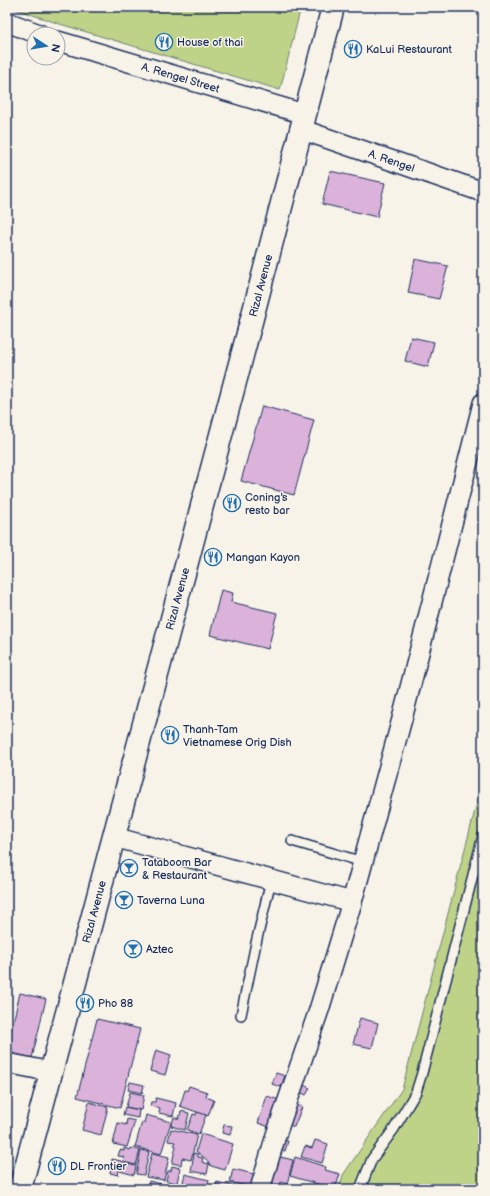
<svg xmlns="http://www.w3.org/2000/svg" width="490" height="1196" viewBox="0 0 490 1196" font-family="'Balsamiq Sans',sans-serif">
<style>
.green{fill:#bfd388;stroke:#6d8173}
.building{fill:#dbb2da;stroke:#1b2f5e}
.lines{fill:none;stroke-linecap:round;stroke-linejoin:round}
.service-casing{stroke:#1b2f5e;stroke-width:12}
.minor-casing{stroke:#1b2f5e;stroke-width:22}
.tertiary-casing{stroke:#1b2f5e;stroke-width:25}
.service{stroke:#f7f3e8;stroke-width:9}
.minor{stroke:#f7f3e8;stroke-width:19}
.tertiary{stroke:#f7f3e8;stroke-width:22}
.labels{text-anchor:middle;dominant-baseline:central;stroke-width:3;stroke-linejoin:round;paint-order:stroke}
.poi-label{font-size:11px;fill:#1b2f5e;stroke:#f7f3e8;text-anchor:start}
.street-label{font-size:11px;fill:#1b2f5e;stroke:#f7f3e8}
</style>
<rect width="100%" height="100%" fill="#f7f3e8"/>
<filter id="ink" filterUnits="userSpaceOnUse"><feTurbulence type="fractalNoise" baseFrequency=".025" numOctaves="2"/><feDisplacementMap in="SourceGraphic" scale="8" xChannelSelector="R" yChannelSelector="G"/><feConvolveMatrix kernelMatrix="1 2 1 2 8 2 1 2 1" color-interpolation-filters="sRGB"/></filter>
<g filter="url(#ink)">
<g class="green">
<polygon points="9,7 301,7 280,90 60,24"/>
<polygon points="483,780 483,1189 339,1189 343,1175 402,1089"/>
</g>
<g class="building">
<polygon points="330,171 385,183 377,217 322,204"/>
<polygon points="415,259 448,266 439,299 408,293"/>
<polygon points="411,337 434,342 428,367 405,361"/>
<polygon points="262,406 314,420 294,495 241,481"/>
<polygon points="221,590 233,593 231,602 277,613 268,649 210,635"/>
<polygon points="20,993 46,999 32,1058 7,1052 7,1048"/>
<polygon points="360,1018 378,1023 372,1048 353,1044"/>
<polygon points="97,1019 140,1029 120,1108 77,1097"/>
<polygon points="156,1050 171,1055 165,1075 150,1071"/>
<polygon points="276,1073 285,1076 281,1087 272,1084"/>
<polygon points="130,1082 144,1085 142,1093 128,1090"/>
<polygon points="299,1083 310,1088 306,1095 296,1090"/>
<polygon points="189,1086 207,1092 206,1097 214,1100 208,1116 180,1106 185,1090 187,1091"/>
<polygon points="130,1092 144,1095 141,1110 126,1107"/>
<polygon points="267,1096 285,1102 276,1129 258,1123"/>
<polygon points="156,1098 176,1103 173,1116 159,1113 160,1108 150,1106 151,1102 155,1102"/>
<polygon points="89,1102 108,1107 101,1135 82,1130"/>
<polygon points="289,1102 302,1107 294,1127 281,1121"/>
<polygon points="125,1107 139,1110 138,1118 123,1115"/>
<polygon points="181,1111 189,1113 185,1130 171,1126 174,1117 179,1119"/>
<polygon points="197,1112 206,1115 199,1134 187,1130 193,1114 196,1115"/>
<polygon points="146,1115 171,1122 161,1154 135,1147 142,1122 144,1123"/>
<polygon points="127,1119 135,1121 127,1147 113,1144 118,1123 126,1125"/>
<polygon points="224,1125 232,1126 230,1135 222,1133"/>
<polygon points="171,1129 197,1135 191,1160 182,1158 181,1165 172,1163 176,1146 174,1145 175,1142 168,1141"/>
<polygon points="201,1134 233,1144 225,1170 211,1166 207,1160 196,1151"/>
<polygon points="279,1139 288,1141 285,1151 276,1149"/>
<polygon points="315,1140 328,1144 322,1163 301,1157 305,1146 312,1148"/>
<polygon points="124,1148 130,1150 131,1148 140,1150 136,1165 123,1162 124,1157 118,1156 120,1150 124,1151"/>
<polygon points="141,1150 149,1152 144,1175 136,1174"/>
<polygon points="152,1153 169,1157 164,1180 146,1177"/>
<polygon points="194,1153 198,1154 198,1157 203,1158 202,1162 209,1164 207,1174 191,1171"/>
<polygon points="272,1155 293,1160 287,1184 281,1182 279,1189 269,1186"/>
<polygon points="295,1157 326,1167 325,1170 340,1174 335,1189 290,1176"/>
<polygon points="112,1159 121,1161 118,1175 110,1173"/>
<polygon points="122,1163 136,1166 134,1175 120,1171"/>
<polygon points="172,1166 180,1168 177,1183 166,1181 168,1171 171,1171"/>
<polygon points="233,1169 254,1174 250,1187 230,1182"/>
<polygon points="185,1174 209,1180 207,1189 187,1189 188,1187 182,1186"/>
<polygon points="149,1181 161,1184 160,1189 150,1189 150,1187 148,1187"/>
<polygon points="217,1182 243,1189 215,1189"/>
</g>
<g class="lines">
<defs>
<g id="service">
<polyline points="292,841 363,862"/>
<polyline points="241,1015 256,943 271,880"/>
<polyline points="360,1189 372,1159 394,1129 416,1092 422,1073 483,836"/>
</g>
<g id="minor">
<polyline points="7,22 39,34"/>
<path id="s1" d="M 58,41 L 304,114"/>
<path id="s2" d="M 300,129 L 483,192"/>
<polyline points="114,837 352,902"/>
<polyline points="7,1063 52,1072"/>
<polyline points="260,1189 276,1135 319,1010 352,902 402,719 483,403"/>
</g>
<g id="tertiary">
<path id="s3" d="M 20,1189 L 251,322 L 333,7"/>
</g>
</defs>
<use href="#service" class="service-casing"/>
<use href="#minor" class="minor-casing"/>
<use href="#tertiary" class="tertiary-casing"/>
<use href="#service" class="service"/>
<use href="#minor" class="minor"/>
<use href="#tertiary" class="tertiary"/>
</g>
</g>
<defs>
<symbol id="restaurant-ring" viewBox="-11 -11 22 22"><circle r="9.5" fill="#f7f3e8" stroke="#1f6fb2" stroke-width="1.5"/><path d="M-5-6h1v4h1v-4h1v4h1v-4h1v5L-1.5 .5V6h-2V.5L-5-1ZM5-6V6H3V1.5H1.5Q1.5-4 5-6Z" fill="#1f6fb2"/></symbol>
<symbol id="bar-ring" viewBox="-11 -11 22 22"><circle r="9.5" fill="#f7f3e8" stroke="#1f6fb2" stroke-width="1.5"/><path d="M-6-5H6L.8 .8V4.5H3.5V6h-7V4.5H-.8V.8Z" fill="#1f6fb2"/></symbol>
</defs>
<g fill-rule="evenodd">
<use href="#restaurant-ring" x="154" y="32" width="20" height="20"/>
<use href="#restaurant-ring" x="343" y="39" width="20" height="20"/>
<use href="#restaurant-ring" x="222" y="493" width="20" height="20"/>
<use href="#restaurant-ring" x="203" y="547" width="20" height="20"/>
<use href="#restaurant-ring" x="160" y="725" width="20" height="20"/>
<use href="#bar-ring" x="119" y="858" width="20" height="20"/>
<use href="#bar-ring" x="114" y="890" width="20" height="20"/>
<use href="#bar-ring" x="123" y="939" width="20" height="20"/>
<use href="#restaurant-ring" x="75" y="993" width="20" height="20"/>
<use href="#restaurant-ring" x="47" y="1156" width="20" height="20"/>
</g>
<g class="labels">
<g class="poi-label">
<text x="177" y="42">House of thai</text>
<text x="366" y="49">KaLui Restaurant</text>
<text x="245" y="497">Coning's<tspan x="245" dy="13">resto bar</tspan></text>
<text x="226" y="557">Mangan Kayon</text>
<text x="183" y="729">Thanh-Tam<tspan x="183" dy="13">Vietnamese Orig Dish</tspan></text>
<text x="142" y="862">Tataboom Bar<tspan x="142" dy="13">&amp; Restaurant</tspan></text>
<text x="137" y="900">Taverna Luna</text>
<text x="146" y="949">Aztec</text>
<text x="98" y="1003">Pho 88</text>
<text x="70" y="1166">DL Frontier</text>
</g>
<g class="street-label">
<text stroke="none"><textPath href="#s1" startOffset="128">A. Rengel Street</textPath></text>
<text stroke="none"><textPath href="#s2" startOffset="97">A. Rengel</textPath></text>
<text stroke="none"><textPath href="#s3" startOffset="935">Rizal Avenue</textPath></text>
<text stroke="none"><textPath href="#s3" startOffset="611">Rizal Avenue</textPath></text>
<text stroke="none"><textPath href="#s3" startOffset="287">Rizal Avenue</textPath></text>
</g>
</g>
<rect width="490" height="1196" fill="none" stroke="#f7f3e8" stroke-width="24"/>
<rect x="12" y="12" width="466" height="1172" fill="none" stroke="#1b2f5e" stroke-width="1.5" filter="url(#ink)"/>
<g transform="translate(46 46) rotate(102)"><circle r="19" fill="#f7f3e8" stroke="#9fa5b1"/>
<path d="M0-3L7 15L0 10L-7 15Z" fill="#1f6fb2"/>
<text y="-6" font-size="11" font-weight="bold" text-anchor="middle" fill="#1b2f5e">N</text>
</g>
</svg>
